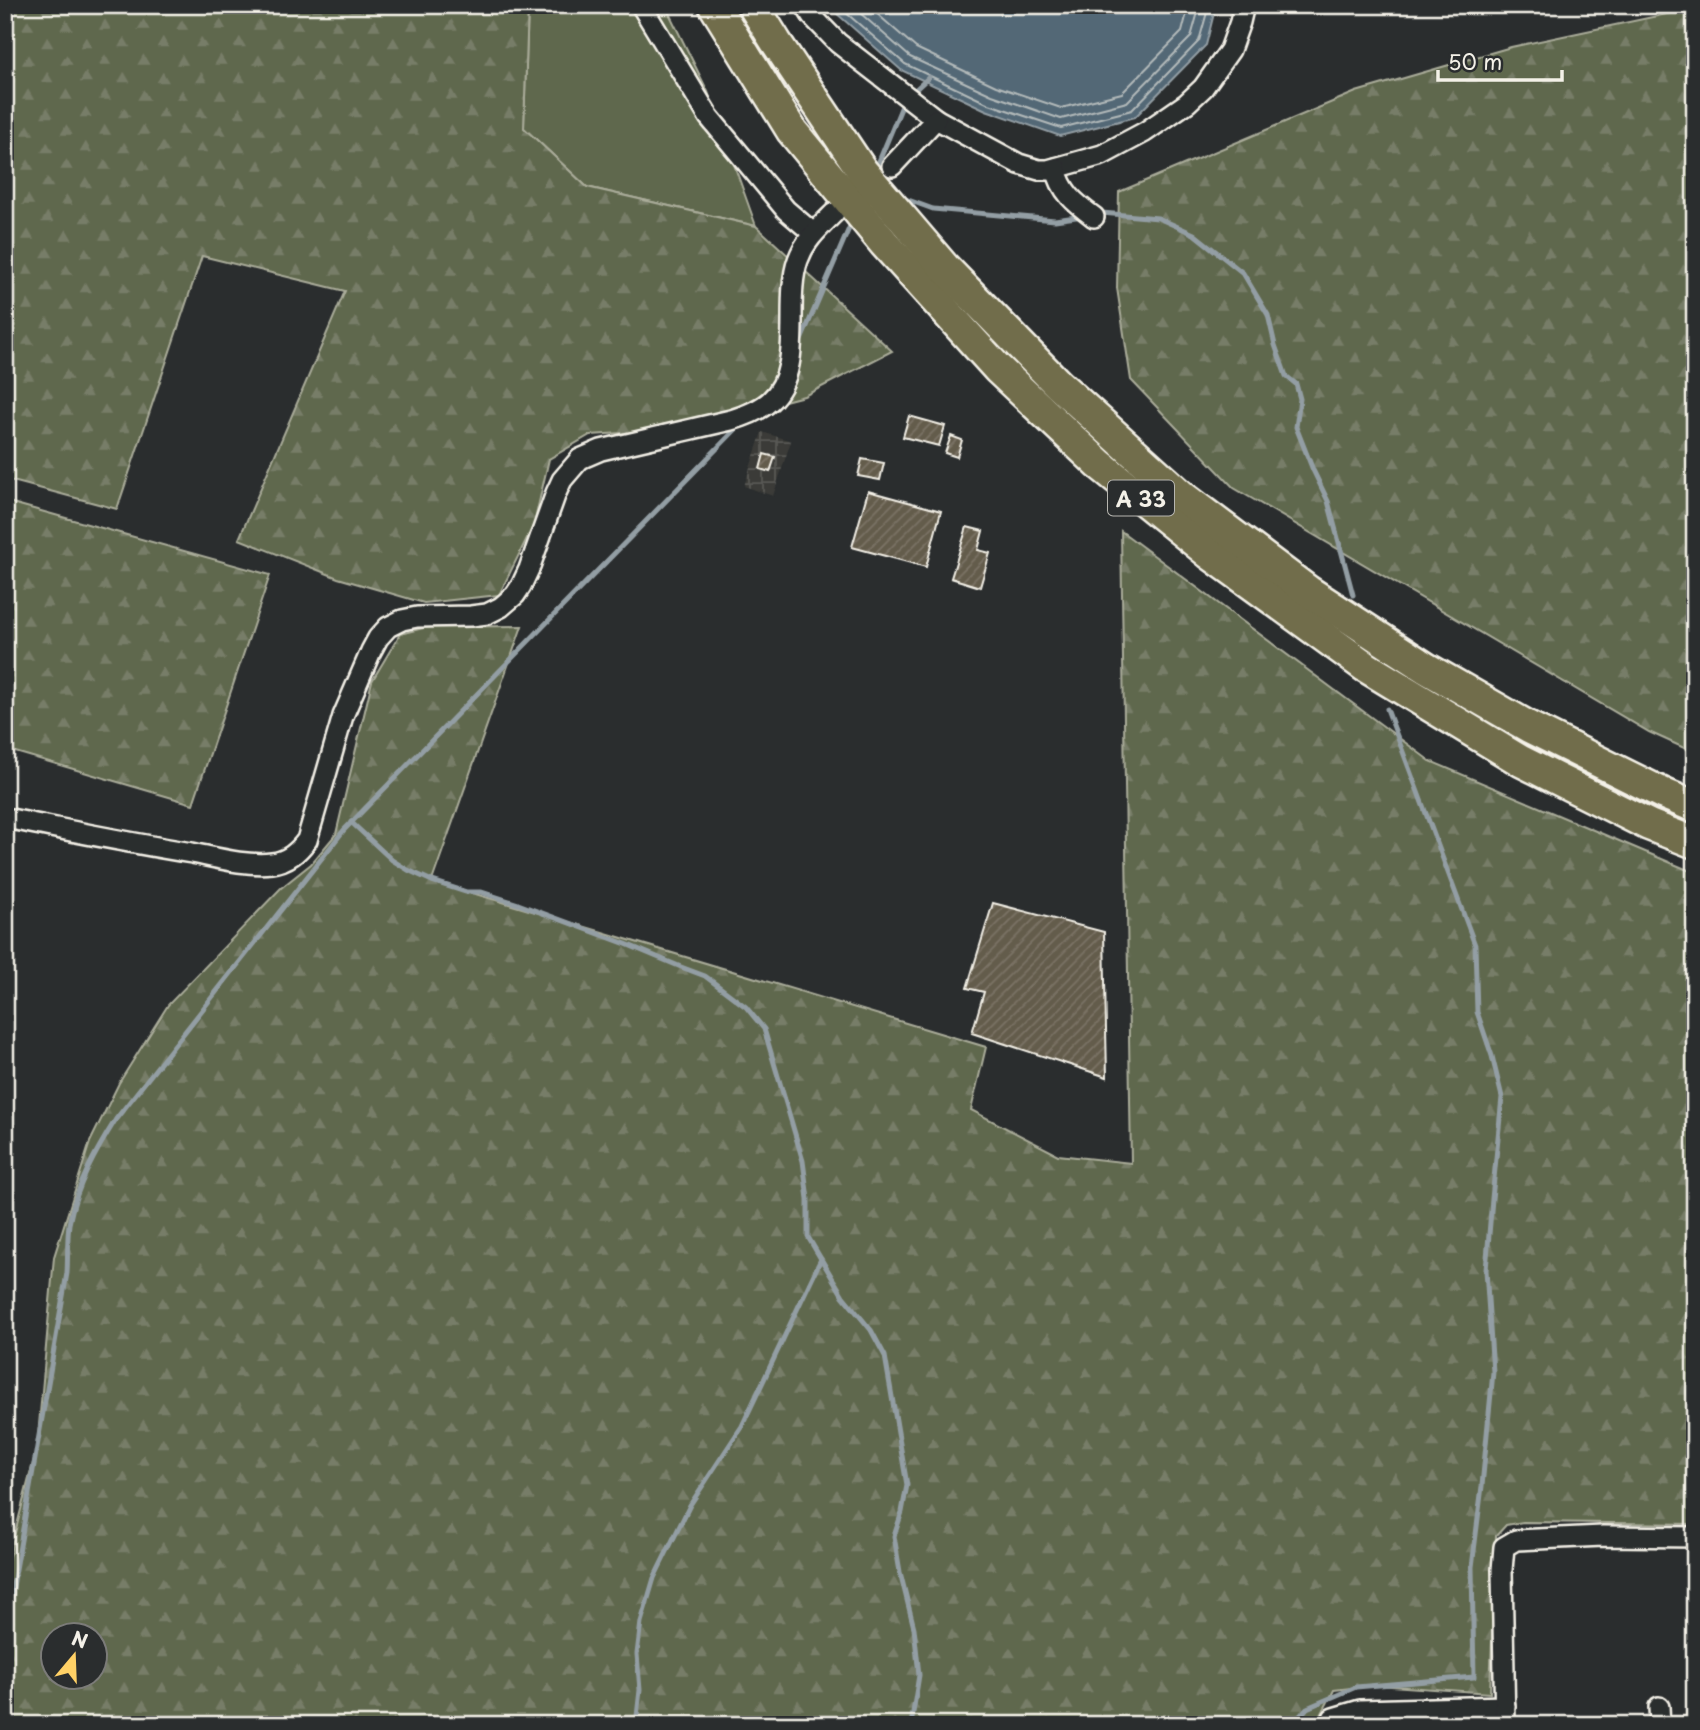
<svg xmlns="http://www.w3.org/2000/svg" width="1700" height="1730" viewBox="0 0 1700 1730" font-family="'Playpen Sans',sans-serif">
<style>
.industrial{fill:url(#industrial-grid)}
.green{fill:#5f674d;stroke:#aaac9a;stroke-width:2}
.forest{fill:url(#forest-firs);stroke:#aaac9a;stroke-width:2;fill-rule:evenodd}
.water{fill:#526776;stroke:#939ea4;stroke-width:2}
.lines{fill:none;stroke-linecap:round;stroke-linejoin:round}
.shore{stroke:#b3baba;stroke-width:2}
.stream{stroke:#939ea4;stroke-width:5}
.building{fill:url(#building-hatch);stroke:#f4f1e8;stroke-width:2}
.minor-casing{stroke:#f4f1e8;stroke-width:24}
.highway-casing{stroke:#f4f1e8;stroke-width:35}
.minor{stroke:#2a2d2e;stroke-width:19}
.highway{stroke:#716d4b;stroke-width:30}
.labels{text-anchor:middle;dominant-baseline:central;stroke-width:6;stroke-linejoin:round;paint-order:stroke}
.shield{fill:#2a2d2e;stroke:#b7b6b0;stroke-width:2}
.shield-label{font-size:21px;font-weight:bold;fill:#f4f1e8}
</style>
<defs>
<pattern id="industrial-grid" width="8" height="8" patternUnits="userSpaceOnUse" patternTransform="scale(1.75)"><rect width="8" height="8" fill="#3b3b37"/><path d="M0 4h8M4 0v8" fill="none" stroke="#585854"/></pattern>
<pattern id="forest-firs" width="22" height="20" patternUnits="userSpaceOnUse" patternTransform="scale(1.75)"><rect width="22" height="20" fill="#5f674d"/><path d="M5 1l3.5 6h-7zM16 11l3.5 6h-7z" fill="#777d67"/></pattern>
<pattern id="building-hatch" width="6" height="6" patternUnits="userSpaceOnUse" patternTransform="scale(1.75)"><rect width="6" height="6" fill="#645c4c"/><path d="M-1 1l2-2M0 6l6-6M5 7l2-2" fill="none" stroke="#7b7466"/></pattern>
</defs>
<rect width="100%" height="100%" fill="#2a2d2e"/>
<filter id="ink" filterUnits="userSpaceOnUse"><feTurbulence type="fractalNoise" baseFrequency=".0143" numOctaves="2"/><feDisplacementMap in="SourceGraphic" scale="14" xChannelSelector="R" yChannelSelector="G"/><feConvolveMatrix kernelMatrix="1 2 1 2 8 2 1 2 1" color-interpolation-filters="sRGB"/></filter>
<g filter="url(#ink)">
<polygon class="industrial" points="762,432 791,441 773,496 744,486"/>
<polygon class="green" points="528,5 665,5 708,92 756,226 587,187 524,128"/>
<g class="forest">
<polygon points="5,5 528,5 524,128 587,187 756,226 892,351 804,396 672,430 590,435 549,459 534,524 499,595 424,603 338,578 239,539 345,291 202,256 117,509 5,479"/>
<polygon points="1695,8 1695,753 1649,732 1234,488 1131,380 1117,288 1119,192 1356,92 1511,47"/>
<polygon points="5,501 270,575 193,804 5,749"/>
<path d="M 1121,531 L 1430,761 L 1695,873 L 1695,1524 L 1523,1522 L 1506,1525 L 1496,1536 L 1490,1693 L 1377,1685 L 1334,1690 L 1316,1725 L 5,1725 L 5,1572 L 37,1447 L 54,1257 L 90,1142 L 119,1083 L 168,1005 L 281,888 L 311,864 L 336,834 L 372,681 L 400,634 L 427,627 L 522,626 L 432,881 L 986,1047 L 971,1110 L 1058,1155 L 1131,1163 ZM 52,1636 L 94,1636 L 94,1678 L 52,1678 Z"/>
</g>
<polygon class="water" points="827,5 1216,5 1206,45 1135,117 1060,136 986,110 901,70"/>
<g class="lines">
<g class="shore">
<polyline points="837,5 905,64 989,104 1061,128 1132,110 1199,41 1209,5"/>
<polyline points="851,5 910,57 992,95 1061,119 1127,102 1191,37 1200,5"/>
<polyline points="867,5 916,48 996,86 1061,108 1122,93 1182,32 1189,5"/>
</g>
<g class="stream">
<polyline points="916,89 929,77"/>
<polyline points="877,166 904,101"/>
<polyline points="900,197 933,209 1055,220 1083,216"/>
<polyline points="1096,214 1102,213 1158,218 1194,234 1243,273 1268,315 1275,345 1286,376 1296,384 1300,399 1296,427 1313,470 1328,501 1353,595"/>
<polyline points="799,345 853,219"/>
<polyline points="351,822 392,860 408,870 432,881 466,892 481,892 518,904 626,944 681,967 705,976 746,1007 764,1029 803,1161 808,1199 808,1237 843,1296 871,1330 885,1356 907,1485 902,1512 894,1536 900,1572 914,1628 919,1675 911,1725"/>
<path d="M 5,1651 L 11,1598 L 67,1273 C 68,1257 67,1240 69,1224 C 76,1186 96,1151 116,1119 L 344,830 L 739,426"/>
<polyline points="636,1725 640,1690 637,1654 641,1622 654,1578 690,1505 742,1426 821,1259"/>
<polyline points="1292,1725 1307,1708 1356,1687 1474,1677 1472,1567 1482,1486 1493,1372 1486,1270 1492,1199 1502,1097 1492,1056 1477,1012 1475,945 1387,709"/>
</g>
</g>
<g class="building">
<polygon points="909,416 945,426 939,446 903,437"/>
<polygon points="951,436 962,440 957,457 945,453"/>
<polygon points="764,454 775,457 770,472 760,469"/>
<polygon points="862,459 884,463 880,480 858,476"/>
<polygon points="868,491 941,511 926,567 852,547"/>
<polygon points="967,527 983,531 978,550 990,553 980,587 951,578"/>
<polygon points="993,903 1104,932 1107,1077 972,1033 984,992 967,988"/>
</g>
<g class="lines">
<defs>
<g id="minor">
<polyline points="641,5 709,117 786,210 813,233"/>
<polyline points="805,5 812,16 838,43 936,119 1019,164 1039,170 1048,170 1102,155 1145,132 1187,103 1203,88 1230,50 1240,22 1244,5"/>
<polyline points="892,166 936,119"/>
<path d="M 1056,168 C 1061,192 1075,203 1094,217"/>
<path d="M 5,818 C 67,830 129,843 192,853 C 217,858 246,866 272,863 C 288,861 298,852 307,840 L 343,716 L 371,651 L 378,638 L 388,627 L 402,620 L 417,617 L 471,616 L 487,614 L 501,607 L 515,595 L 521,586 L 529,569 L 556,493 L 562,480 L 580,459 L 601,450 L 731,420 C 744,416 759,411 770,401 C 806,369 783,302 798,260 C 805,240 820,227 834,213"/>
<polyline points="1659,1707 1660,1725"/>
<polyline points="1331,1725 1333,1718 1360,1710 1505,1706"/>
<polyline points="1505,1725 1502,1570 1504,1547 1516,1540 1603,1536 1695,1537"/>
</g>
<g id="highway">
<polyline points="714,5 792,131 884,243 998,369 1099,464 1209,553 1366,667 1521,761 1649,825 1695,843"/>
<polyline points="753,5 776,42 863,172 945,268 1058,384 1183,497 1308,591 1426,668 1529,727 1664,794 1695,807"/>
</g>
</defs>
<use href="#minor" class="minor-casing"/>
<use href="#highway" class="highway-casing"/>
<use href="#minor" class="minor"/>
<use href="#highway" class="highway"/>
</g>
</g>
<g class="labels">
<rect class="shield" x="1108" y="480.5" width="66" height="35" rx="5"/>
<g class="shield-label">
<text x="1141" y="498">A 33</text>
</g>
</g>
<rect width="1700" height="1730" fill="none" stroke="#2a2d2e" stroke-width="28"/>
<rect x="14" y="14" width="1672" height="1702" fill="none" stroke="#f4f1e8" stroke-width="2.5" filter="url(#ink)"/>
<g transform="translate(74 1656) rotate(19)"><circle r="33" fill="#2a2d2e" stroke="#7b7b78" stroke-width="2"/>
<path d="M0-5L12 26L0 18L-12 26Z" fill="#ffd166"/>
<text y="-10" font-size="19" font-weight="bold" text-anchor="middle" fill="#f4f1e8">N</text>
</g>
<path d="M1438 70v10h124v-10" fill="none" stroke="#f4f1e8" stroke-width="3.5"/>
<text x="1448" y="70" font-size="21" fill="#f4f1e8" stroke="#2a2d2e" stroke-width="5" paint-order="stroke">50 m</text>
</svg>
